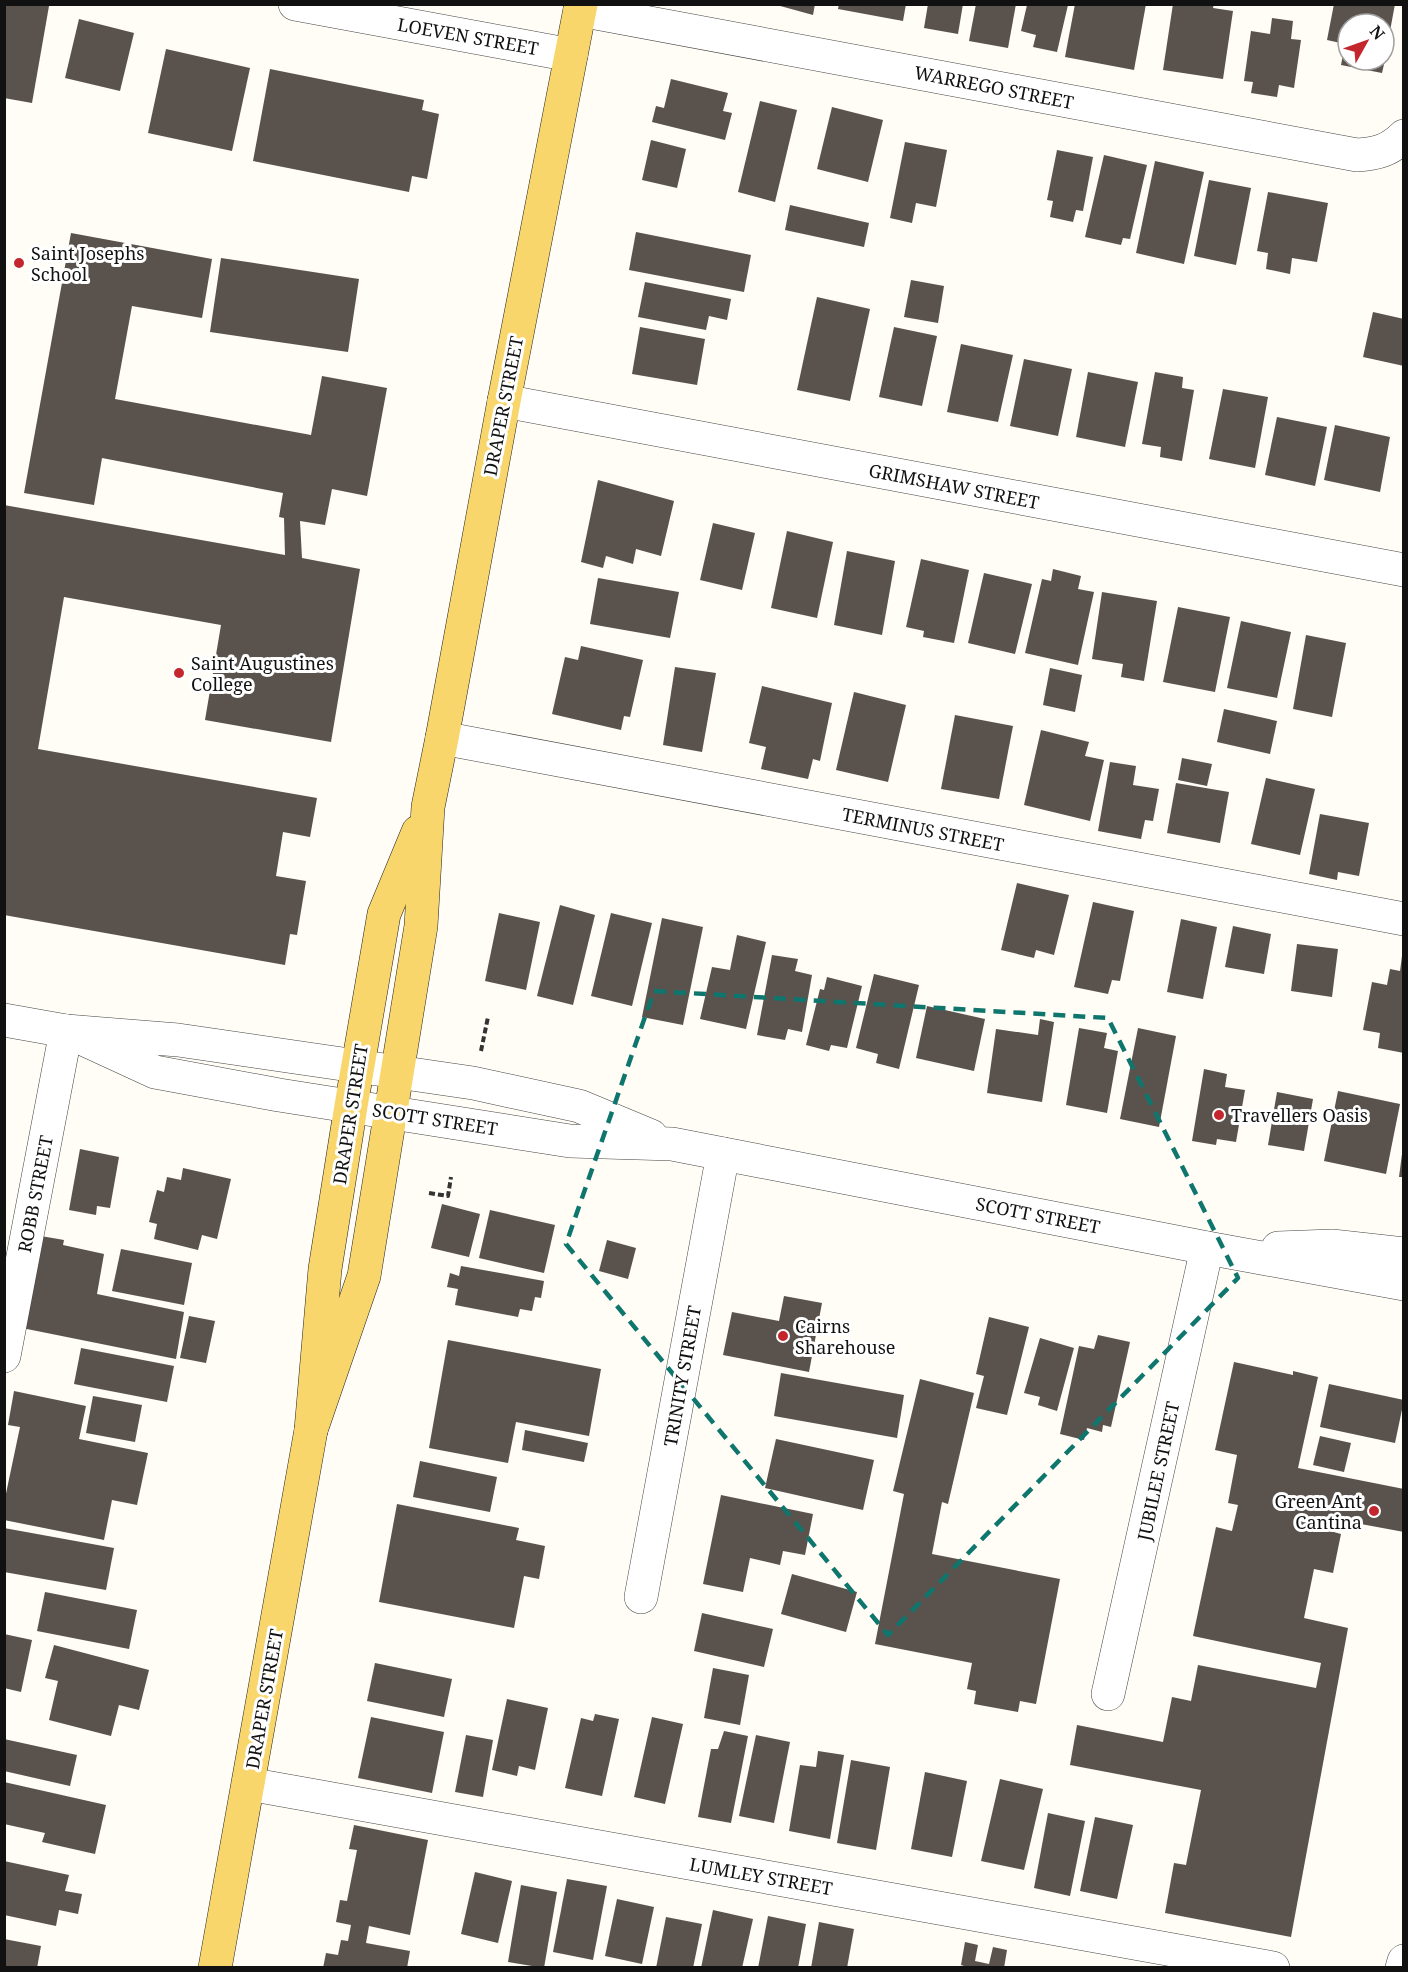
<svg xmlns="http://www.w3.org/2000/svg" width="1408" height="1972" viewBox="0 0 1408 1972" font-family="'Noto Serif',serif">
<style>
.building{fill:#5a524d}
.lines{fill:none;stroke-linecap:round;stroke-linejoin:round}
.minor-casing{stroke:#444;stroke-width:34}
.major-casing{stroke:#222;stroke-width:34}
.path{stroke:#333;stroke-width:4;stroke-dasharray:6 3;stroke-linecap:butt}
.minor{stroke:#fff;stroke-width:33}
.major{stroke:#f9d66b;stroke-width:33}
.marked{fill:none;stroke:#0f766e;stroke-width:4.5;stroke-dasharray:12 8;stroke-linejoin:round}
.poi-dot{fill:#c4262e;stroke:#fff;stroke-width:2}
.labels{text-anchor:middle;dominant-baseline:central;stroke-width:6;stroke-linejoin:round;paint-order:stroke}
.street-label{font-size:18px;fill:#111;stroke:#fff}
.poi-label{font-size:18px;fill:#111;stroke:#fff;text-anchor:start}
</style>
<rect width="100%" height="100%" fill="#fffdf5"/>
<g class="building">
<polygon points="4,4 49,6 32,103 4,98"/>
<polygon points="773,4 815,4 813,15"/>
<polygon points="839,4 906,4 903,21 838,9"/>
<polygon points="928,4 963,4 958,34 924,28"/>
<polygon points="976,4 1016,4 1008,48 969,41"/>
<polygon points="1075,4 1146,4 1134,70 1065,57"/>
<polygon points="1173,4 1214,4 1213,8 1233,11 1223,79 1163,70"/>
<polygon points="1334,4 1395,4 1385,58 1384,24 1348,24 1348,60 1385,60 1382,73 1341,65 1345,44 1327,40"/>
<polygon points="1027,5 1068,5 1057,52 1033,47 1036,35 1021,31"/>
<polygon points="1272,18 1293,21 1291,39 1301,40 1294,88 1279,85 1277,97 1251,93 1253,82 1244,81 1251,31 1270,34"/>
<polygon points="79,19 134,33 120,91 65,78"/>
<polygon points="166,49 250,68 232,151 148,133"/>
<polygon points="270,69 424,100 422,110 439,114 427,179 412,176 409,192 253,161"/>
<polygon points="671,79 728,93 723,111 732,113 725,140 652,122 656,106 664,108"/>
<polygon points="760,101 797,110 775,202 738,192"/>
<polygon points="832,107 883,120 868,182 817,169"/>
<polygon points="651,140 686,149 677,188 642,180"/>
<polygon points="905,142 947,150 936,207 916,203 912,223 890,218"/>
<polygon points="1057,150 1093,157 1083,211 1076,210 1073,222 1050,217 1053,201 1047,200"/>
<polygon points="1104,155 1147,165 1130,239 1123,238 1121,245 1085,237"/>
<polygon points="1155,161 1204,172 1184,264 1136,253"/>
<polygon points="1209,180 1251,188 1236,265 1194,256"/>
<polygon points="1268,192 1328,203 1317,262 1292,258 1290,274 1266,269 1268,253 1257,251"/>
<polygon points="790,205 869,223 864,247 785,230"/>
<polygon points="636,232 751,255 744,292 629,270"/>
<polygon points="71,233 212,259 202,318 132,306 115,399 311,435 322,376 387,388 367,496 332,489 325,525 300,521 302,558 360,569 331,742 205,720 221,625 64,597 38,749 317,798 310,837 283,832 276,876 306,881 297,935 290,934 285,965 4,915 4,505 285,555 284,518 279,517 283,493 102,458 94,505 24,493"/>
<polygon points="221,258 359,279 348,352 210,332"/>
<polygon points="911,280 944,286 938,323 904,317"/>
<polygon points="645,282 731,299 727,320 709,316 706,330 638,317"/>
<polygon points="817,297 870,309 850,401 797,390"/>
<polygon points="1373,312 1404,319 1404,366 1363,357"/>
<polygon points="640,327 705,339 697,385 632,374"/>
<polygon points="894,327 937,336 922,406 879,397"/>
<polygon points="961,344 1013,355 998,422 947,412"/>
<polygon points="1024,359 1072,369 1058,436 1010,426"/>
<polygon points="1088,372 1138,382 1125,447 1076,437"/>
<polygon points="1155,372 1183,377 1182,388 1194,390 1182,461 1160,457 1161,447 1142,444"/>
<polygon points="1223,389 1268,397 1255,468 1209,459"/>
<polygon points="1277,417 1327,427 1315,486 1265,475"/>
<polygon points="1335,425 1390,437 1380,492 1324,480"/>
<polygon points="598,480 674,501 661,556 636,549 633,564 606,556 603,568 581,562"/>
<polygon points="713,523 755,533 742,590 700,580"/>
<polygon points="787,531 833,542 817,618 771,608"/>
<polygon points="847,551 895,561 882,635 834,625"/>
<polygon points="921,559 969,570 954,643 923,637 924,631 906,627"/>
<polygon points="1053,569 1081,576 1078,589 1094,592 1078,665 1025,653 1042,579 1051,581"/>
<polygon points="984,573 1032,584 1015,654 968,643"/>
<polygon points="598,578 679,592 670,638 590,624"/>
<polygon points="1102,592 1157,601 1144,681 1121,677 1123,664 1092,659"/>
<polygon points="1178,607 1230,617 1215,692 1163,682"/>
<polygon points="1241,621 1291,632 1277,698 1227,688"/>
<polygon points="1306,635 1346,643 1332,717 1293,709"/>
<polygon points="581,646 643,660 630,717 624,716 621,730 552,714 565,657 578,660"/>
<polygon points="675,667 716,673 702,752 663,745"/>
<polygon points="1050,668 1082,675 1075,712 1043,705"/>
<polygon points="762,686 832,703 820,761 813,759 808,779 761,769 766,747 749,743"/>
<polygon points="854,692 906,705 888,782 836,770"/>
<polygon points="1224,709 1277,721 1270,754 1217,742"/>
<polygon points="955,715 1013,726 999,799 941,789"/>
<polygon points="1041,730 1089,742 1085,756 1104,760 1090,821 1024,805"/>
<polygon points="1182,758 1212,764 1207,786 1178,780"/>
<polygon points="1110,762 1136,766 1133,785 1159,789 1153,821 1145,820 1141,839 1098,831"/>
<polygon points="1266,778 1315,789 1300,855 1251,844"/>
<polygon points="1176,783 1229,792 1220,843 1167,833"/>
<polygon points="1320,814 1369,823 1359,876 1338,872 1337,880 1309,874"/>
<polygon points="1017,883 1069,895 1054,955 1036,950 1034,958 1001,950"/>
<polygon points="1093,902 1134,911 1120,981 1112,980 1108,994 1074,987"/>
<polygon points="560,905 595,915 573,1005 537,996"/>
<polygon points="499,913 540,922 526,990 485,981"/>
<polygon points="611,913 652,923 632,1006 591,996"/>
<polygon points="662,918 703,927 683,1025 642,1017"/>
<polygon points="1181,919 1217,927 1203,999 1167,992"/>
<polygon points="1233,926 1271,934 1264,974 1225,967"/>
<polygon points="737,935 766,942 746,1029 700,1019 712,967 730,970"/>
<polygon points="1297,944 1338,949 1332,997 1291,991"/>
<polygon points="772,955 798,959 795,971 812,975 802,1032 788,1029 785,1040 757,1035"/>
<polygon points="1402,956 1404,956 1404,1053 1378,1048 1380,1033 1363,1030 1372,982 1387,985 1390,969 1400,971"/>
<polygon points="874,974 919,985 899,1069 876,1063 878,1054 856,1048"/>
<polygon points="827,977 862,986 847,1048 831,1045 829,1051 806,1045 820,989 824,990"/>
<polygon points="927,1006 985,1019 974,1071 916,1058"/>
<polygon points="1040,1019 1054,1022 1042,1102 987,1093 996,1029 1038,1035"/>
<polygon points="1079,1028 1107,1033 1104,1048 1118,1051 1107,1113 1066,1105"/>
<polygon points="1138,1028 1176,1036 1159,1127 1120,1119"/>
<polygon points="1204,1069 1227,1074 1225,1087 1245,1090 1236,1142 1217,1139 1216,1145 1192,1141"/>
<polygon points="1338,1091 1400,1104 1386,1174 1324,1161"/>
<polygon points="1277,1092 1313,1099 1304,1151 1268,1145"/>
<polygon points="80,1149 119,1157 110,1208 97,1206 96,1215 69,1210"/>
<polygon points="1402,1154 1404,1155 1404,1177 1399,1177"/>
<polygon points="183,1168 231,1179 217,1239 202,1235 198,1250 154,1239 157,1224 149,1222 157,1190 164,1192 167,1177 181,1180"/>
<polygon points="442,1204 480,1214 469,1257 431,1248"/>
<polygon points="490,1210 555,1225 544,1273 479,1258"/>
<polygon points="35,1235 64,1240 63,1245 104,1254 97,1294 184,1312 176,1359 17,1327"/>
<polygon points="607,1240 636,1248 628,1279 599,1271"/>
<polygon points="121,1249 192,1263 184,1305 112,1291"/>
<polygon points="461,1266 544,1281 541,1298 535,1297 532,1311 520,1309 518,1317 455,1305 458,1289 447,1287 450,1273 459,1276"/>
<polygon points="784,1296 822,1303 809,1372 723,1355 732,1312 779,1321"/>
<polygon points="189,1316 215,1321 206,1363 180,1358"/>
<polygon points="989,1317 1029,1327 1007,1415 976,1408 984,1376 976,1374"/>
<polygon points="1098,1335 1130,1342 1111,1427 1103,1425 1102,1432 1087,1428 1084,1440 1060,1434 1079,1346 1094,1349"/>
<polygon points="1040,1338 1074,1348 1057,1411 1038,1405 1040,1397 1024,1393"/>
<polygon points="448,1340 601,1369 589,1436 516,1422 508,1463 429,1448"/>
<polygon points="81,1348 174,1366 167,1402 74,1384"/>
<polygon points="1234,1362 1293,1375 1293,1371 1318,1377 1298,1468 1404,1489 1404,1532 1334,1519 1330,1531 1341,1534 1333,1573 1314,1569 1304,1618 1348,1628 1291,1937 1165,1913 1174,1863 1186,1865 1201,1790 1070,1765 1077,1725 1163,1742 1172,1697 1191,1701 1198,1665 1316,1688 1321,1663 1193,1636 1216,1527 1232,1531 1238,1505 1228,1503 1237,1455 1215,1450"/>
<polygon points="781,1373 904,1395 897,1438 774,1416"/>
<polygon points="920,1379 974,1393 948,1504 942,1502 932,1554 1060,1579 1036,1704 1020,1701 1018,1712 974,1704 976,1691 967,1689 972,1663 875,1644 904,1494 893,1491"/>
<polygon points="1329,1384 1404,1400 1395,1443 1320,1427"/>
<polygon points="14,1391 86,1406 79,1439 148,1453 137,1505 112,1500 104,1540 4,1520 4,1503 20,1427 8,1425"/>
<polygon points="93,1396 142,1405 135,1442 86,1433"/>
<polygon points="525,1430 588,1443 584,1462 522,1450"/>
<polygon points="1320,1436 1351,1443 1344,1472 1313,1465"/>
<polygon points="776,1439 874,1460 863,1510 765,1488"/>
<polygon points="420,1461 497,1477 490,1512 413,1497"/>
<polygon points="721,1495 813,1514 805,1555 783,1551 780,1565 750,1558 743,1592 703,1584"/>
<polygon points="397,1504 519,1528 516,1540 545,1546 539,1579 524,1576 514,1628 379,1602"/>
<polygon points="4,1528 114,1548 106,1590 4,1572"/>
<polygon points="792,1574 857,1592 846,1632 781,1614"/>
<polygon points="45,1592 137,1610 129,1649 37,1631"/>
<polygon points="702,1613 773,1629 764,1667 694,1651"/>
<polygon points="4,1634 32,1640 21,1692 4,1688"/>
<polygon points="54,1645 149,1670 139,1710 119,1705 111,1736 49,1720 58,1681 45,1678"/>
<polygon points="375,1663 452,1679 444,1717 367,1701"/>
<polygon points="713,1668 749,1675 740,1725 704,1718"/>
<polygon points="507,1699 548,1708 535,1770 519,1766 517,1776 492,1770"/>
<polygon points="595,1714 619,1719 602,1796 565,1788 581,1718 593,1721"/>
<polygon points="371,1717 444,1732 432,1793 358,1778"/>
<polygon points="652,1717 683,1724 665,1804 634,1797"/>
<polygon points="724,1731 748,1736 731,1823 698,1817 711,1749 718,1749"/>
<polygon points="466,1735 493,1740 483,1797 455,1792"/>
<polygon points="756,1735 790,1742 774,1823 739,1816"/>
<polygon points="4,1739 77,1755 70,1786 4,1771"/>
<polygon points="818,1751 844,1755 830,1839 789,1831 800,1765 816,1767"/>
<polygon points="851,1760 890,1767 876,1850 837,1843"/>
<polygon points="925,1772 967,1781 952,1857 911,1849"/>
<polygon points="1000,1779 1043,1789 1024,1870 981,1861"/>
<polygon points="4,1782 106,1805 95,1854 42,1842 45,1833 4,1824"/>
<polygon points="1048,1813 1085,1821 1070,1896 1034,1888"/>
<polygon points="1095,1817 1133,1825 1117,1899 1080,1891"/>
<polygon points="354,1825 428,1840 410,1935 369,1926 366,1943 410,1951 407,1968 323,1968 326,1953 338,1955 341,1940 348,1941 351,1925 336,1922 340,1900 347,1901 357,1850 349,1849"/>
<polygon points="4,1861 69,1875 65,1891 82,1894 78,1914 59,1910 56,1926 4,1915"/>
<polygon points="475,1872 512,1881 498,1943 461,1934"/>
<polygon points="567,1879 607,1886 593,1960 553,1952"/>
<polygon points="521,1885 557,1892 544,1968 508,1962"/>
<polygon points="617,1899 654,1907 642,1964 605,1956"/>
<polygon points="713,1910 753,1919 742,1968 701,1968"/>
<polygon points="768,1916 806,1924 798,1968 758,1968"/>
<polygon points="666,1917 702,1924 693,1968 656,1968"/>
<polygon points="819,1922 854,1929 847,1968 811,1968"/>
<polygon points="4,1939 41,1946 37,1968 4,1968"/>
<polygon points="965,1942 978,1945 975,1961 989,1964 993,1947 1007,1950 1004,1968 971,1968 961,1965"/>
</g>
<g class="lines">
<defs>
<g id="minor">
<polyline points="295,4 571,55"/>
<path d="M 580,10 L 1357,155 C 1377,154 1390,150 1404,136"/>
<polyline points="504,401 1404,570"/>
<polyline points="442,738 1404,919"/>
<polyline points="4,1020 66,1031 178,1040 473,1083 579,1106 651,1136"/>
<polyline points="66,1031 155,1072 279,1095 570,1141 672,1144 1207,1248 1404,1284"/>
<polyline points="1278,1248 1332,1246 1404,1254"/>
<polyline points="4,1356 66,1031"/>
<polyline points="641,1597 723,1154"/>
<polyline points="1108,1694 1207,1248"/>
<polyline points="249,1784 1273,1968"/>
<polyline points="1402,1968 1404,1961"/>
</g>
<g id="major">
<polyline points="311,1430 364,1276 421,926 428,807 442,738 504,401 581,4"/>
<polyline points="215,1968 311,1430 325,1269 351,1106 384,914 418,832"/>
</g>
</defs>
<use href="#minor" class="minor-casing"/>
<use href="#major" class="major-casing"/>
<g class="path">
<polyline points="481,1051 488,1017"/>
<polyline points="429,1193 448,1196 451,1177"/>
</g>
<use href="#minor" class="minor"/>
<use href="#major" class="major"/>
</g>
<path class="marked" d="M 654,991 L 1108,1018 L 1238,1278 L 888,1635 L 566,1244 Z"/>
<g class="poi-dot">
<circle cx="19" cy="263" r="6"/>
<circle cx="179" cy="673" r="6"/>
<circle cx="1219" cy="1115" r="6"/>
<circle cx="783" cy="1336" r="6"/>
<circle cx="1374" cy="1511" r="6"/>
</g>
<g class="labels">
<g class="street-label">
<text transform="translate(468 36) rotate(10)">LOEVEN STREET</text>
<text transform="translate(994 87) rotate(11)">WARREGO STREET</text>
<text transform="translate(503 406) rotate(-79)">DRAPER STREET</text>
<text transform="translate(954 486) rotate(11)">GRIMSHAW STREET</text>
<text transform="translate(923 829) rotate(11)">TERMINUS STREET</text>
<text transform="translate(350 1114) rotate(-81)">DRAPER STREET</text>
<text transform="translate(435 1119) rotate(9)">SCOTT STREET</text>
<text transform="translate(35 1194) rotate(-79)">ROBB STREET</text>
<text transform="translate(1038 1215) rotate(11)">SCOTT STREET</text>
<text transform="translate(682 1376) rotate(-80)">TRINITY STREET</text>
<text transform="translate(1158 1471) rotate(-78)">JUBILEE STREET</text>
<text transform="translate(264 1699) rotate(-80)">DRAPER STREET</text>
<text transform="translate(761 1876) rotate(10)">LUMLEY STREET</text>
</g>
<g class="poi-label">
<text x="31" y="253">Saint Josephs<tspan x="31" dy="21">School</tspan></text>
<text x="191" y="663">Saint Augustines<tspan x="191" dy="21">College</tspan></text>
<text x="1231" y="1115">Travellers Oasis</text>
<text x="795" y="1326">Cairns<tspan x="795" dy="21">Sharehouse</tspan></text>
<text x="1362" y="1501" text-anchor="end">Green Ant<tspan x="1362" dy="21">Cantina</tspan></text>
</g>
</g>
<rect width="1408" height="1972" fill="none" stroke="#111111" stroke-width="12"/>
<g transform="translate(1366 42) rotate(50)"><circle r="28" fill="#ffffff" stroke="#a0a0a0" stroke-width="1.5"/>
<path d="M0-4.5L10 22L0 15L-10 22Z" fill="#c4262e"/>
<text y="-9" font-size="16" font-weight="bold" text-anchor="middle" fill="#111111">N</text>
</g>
</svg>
